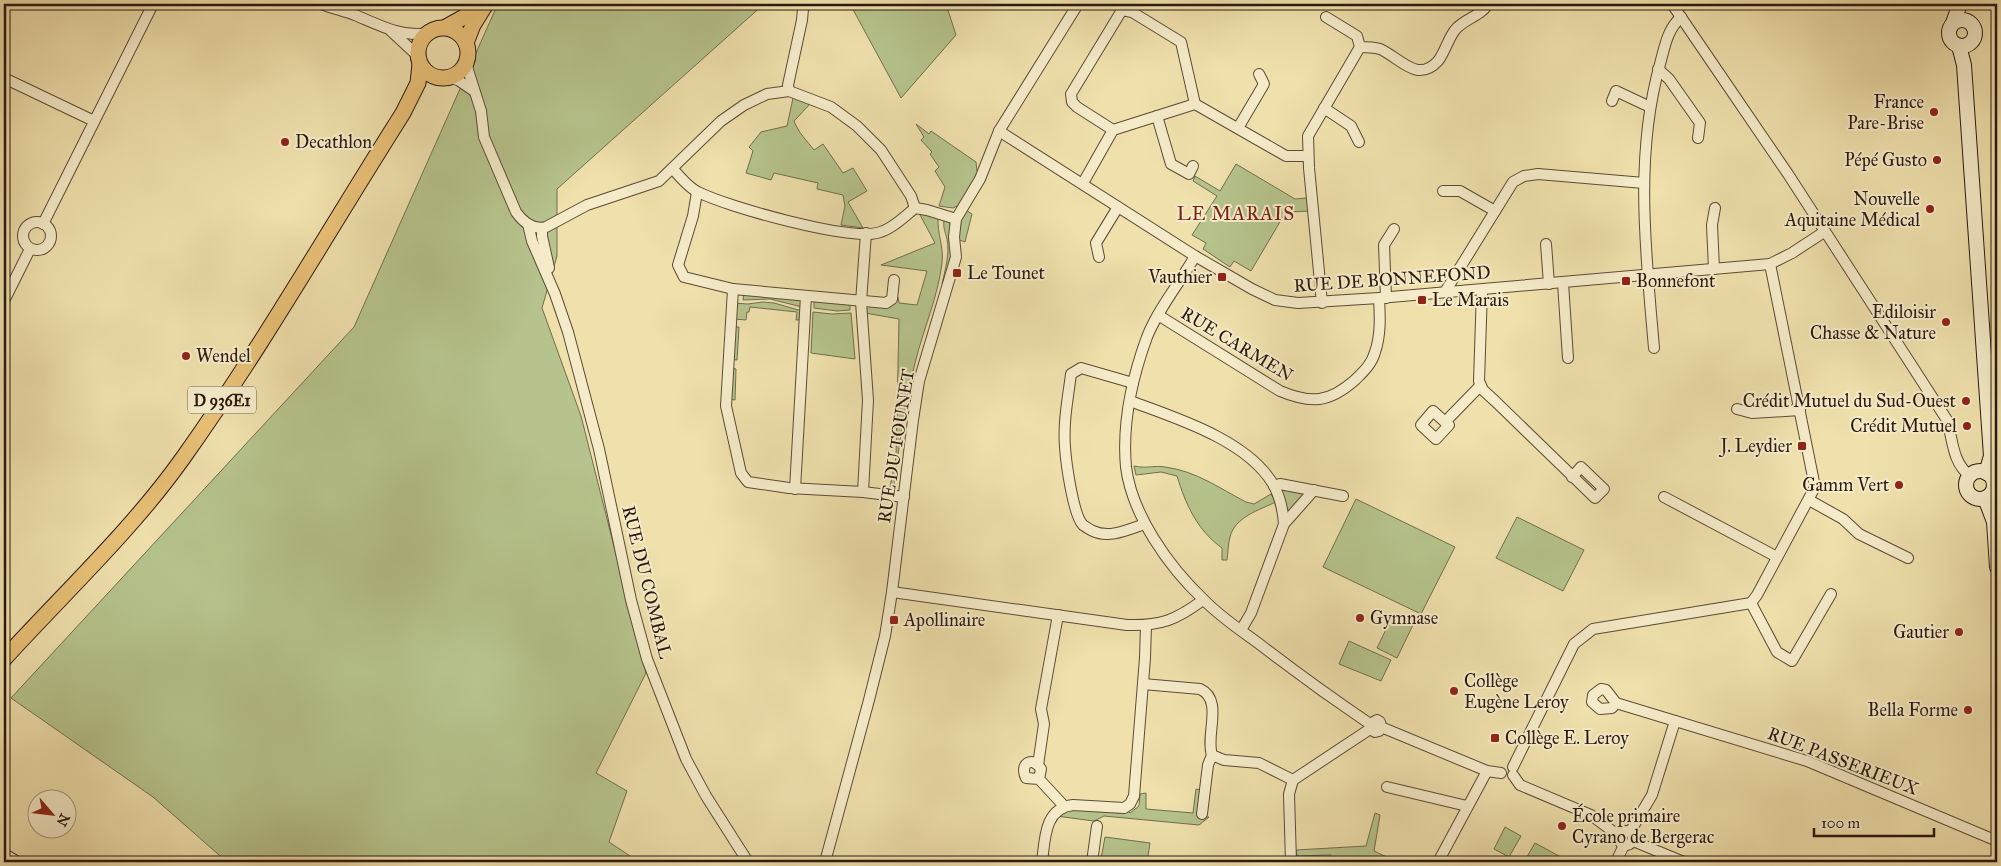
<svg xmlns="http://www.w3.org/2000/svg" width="2001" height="866" viewBox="0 0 2001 866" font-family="'IM FELL Great Primer',serif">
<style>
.green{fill:#b6c38c;stroke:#706e4e}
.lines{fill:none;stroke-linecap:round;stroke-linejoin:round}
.street-casing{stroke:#5b4b36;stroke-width:12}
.secondary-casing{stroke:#2a190f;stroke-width:16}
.primary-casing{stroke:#2a190f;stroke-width:17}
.street{stroke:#f5ebc9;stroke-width:10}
.secondary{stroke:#f5ebc9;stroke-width:14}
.primary{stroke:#e8c076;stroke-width:15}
.poi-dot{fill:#8f2418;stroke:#f5ebc9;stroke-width:2}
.labels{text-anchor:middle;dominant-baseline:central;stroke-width:4;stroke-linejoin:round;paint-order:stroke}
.shield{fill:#f5ebc9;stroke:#675847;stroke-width:1}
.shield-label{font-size:16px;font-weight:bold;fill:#2a190f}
.poi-label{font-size:18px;fill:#2a190f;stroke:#f5ebc9;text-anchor:end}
.street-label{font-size:18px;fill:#2a190f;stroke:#f5ebc9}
.neighbourhood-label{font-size:19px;letter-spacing:1px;fill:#7a1f14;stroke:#f5ebc9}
</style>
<rect width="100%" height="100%" fill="#efe0ac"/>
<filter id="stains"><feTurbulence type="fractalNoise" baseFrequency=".004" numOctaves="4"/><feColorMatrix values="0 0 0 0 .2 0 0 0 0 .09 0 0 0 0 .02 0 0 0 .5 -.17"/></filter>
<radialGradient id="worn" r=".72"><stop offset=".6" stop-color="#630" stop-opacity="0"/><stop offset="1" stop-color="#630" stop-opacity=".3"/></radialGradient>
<g class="green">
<polygon points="502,4 764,4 557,189 557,256 542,308 581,416 646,673 596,773 627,791 609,842 639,862 227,862 153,797 11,698 354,327 496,8"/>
<polygon points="850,4 946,4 956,35 901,98"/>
<path d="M 793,98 L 811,103 L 794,121 C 798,132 807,141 814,150 L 823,144 L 843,173 L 853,168 L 867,191 L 848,202 L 863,228 L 841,225 L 845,206 L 843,195 L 817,189 L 818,183 L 774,173 L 771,180 L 746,173 L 753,151 L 749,147 L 761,132 L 787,126 Z"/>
<polygon points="916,124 929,134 931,131 976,162 977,171 980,169 961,204 953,208 939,206 945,187 935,171 939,167 930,154 932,152 921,140 924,137"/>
<polygon points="1236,164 1295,199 1307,198 1309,211 1288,212 1284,215 1251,271 1234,261 1230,267 1203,249 1206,243 1192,235 1217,196 1193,181 1195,176 1220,191"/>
<polygon points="964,209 972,214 965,242 957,239 959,222"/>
<path d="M 919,213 L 938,217 C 937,233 944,247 942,263 C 938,297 923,330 915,363 C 904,405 899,448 893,492 L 889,492 L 896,457 L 899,319 L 865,313 L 865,305 L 888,306 L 898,297 L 899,303 L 917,305 L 927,271 L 881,265 L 935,243 Z"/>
<path d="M 944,219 L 950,223 L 952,260 L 944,286 L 942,284 C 945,270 950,254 947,239 C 945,231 943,228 944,219 Z"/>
<polygon points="744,293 799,298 802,301 802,307 770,299 743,300"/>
<polygon points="814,300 850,303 850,310 837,311 814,308"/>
<polygon points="763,302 774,303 802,311 800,313 799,320 796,320 797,312 750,307 749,312 747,312 746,320 734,319 734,303 748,304"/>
<polygon points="813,312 832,314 851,313 855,359 811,353"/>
<polygon points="735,327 739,327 737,360 731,359"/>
<polygon points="731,368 736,369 735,400 728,399"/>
<path d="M 1134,466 C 1147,469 1154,465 1165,467 C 1196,471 1219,488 1246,502 L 1254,504 L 1271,494 L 1276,502 C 1259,510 1235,517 1230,537 C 1228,544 1228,553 1227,560 L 1222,560 L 1222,548 C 1197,530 1186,505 1177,476 L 1161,472 L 1136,475 Z"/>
<polygon points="1281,487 1303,491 1305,495 1290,510 1286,510 1279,490"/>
<polygon points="1356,499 1455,547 1421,614 1323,567"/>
<polygon points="1517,517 1584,550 1563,591 1496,558"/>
<polygon points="1393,615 1413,625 1397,658 1377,648"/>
<polygon points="1349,641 1391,660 1381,681 1339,664"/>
<polygon points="1196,789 1201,790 1199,817 1209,817 1199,825 1104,816 1094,821 1056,816 1070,808 1119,813 1126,809 1130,813 1139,806 1140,794 1146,793 1146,809 1193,813"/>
<polygon points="1375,813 1380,815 1374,851 1391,859 1392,862 1331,862 1331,855 1297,856 1296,850 1366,846"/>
<polygon points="1505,827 1521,836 1509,857 1494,849"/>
<polygon points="1105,837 1150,843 1147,862 1126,862 1101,859"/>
<polygon points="1535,843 1570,862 1524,862"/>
</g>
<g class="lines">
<defs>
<g id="street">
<path d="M 321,4 C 332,8 344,11 355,15 C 377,24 402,38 427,33"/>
<path d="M 1672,4 L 1788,174 L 1947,420 C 1953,440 1952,462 1970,476"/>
<path d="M 1326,17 L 1357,36 L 1360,47 C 1367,47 1373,47 1380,49 C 1399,57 1417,84 1438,61 C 1445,52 1448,39 1455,30 C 1465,18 1480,17 1488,4"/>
<polyline points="391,31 418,56"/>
<path d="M 467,61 L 468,70 L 481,111 L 484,137 L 516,212 C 523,222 533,230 546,227 L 587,205 L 659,181 L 721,121 L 744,105 L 767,94 L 789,91 L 831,107 L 857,126 L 881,150 L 911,196 L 915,208"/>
<polyline points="1658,69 1669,79 1700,123 1698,138"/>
<polyline points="4,78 94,121"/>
<polyline points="449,78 458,80 474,91"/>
<polyline points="789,91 788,85 802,20 803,9"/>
<polyline points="1612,101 1616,91 1650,107"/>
<polyline points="1324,108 1351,126 1359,142"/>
<polyline points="1157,116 1171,164 1189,174 1193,166"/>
<polyline points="1238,128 1264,84 1259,74"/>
<polyline points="1113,130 1077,107 1072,102 1071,94 1122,10 1132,12 1181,42 1195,104"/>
<polyline points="999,131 1195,256 1252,289 1275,300 1298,303 1379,298 1770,264 1792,253 1824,232"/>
<path d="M 673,169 C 680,177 689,188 698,192 C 728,207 846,240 877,233 C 891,230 904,217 915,208 L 927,210 L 956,219"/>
<polyline points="1083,183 1113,130 1195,104 1286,156 1308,156"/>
<polyline points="1443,191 1460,191 1495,211"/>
<polyline points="697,192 693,216 678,265 684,277 733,289 886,303 892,299 894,280"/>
<circle cx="37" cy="236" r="14"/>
<polyline points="43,224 153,4"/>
<polyline points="528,224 532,241 555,294 568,332 599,449 631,600 647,659 686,759 706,796 748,862"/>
<polyline points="542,228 542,236 549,268"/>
<polyline points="1546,244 1549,284"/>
<path d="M 1195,256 C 1180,283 1159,307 1147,337 C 1132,378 1122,423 1126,467 C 1132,515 1169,567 1203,599 C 1220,617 1242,631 1262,646 C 1297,673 1333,699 1370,724"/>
<polyline points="1099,257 1096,243 1118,207"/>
<polyline points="1714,269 1712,225 1715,208"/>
<polyline points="1563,283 1568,358"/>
<polyline points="733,289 726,406 741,473 748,482 789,488 863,492 904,497"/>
<polyline points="1482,290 1479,381 1483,390 1495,401 1595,498 1604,489 1581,467 1572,477"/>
<polyline points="1445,292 1513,182 1524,176 1538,174 1644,183"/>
<polyline points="1386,298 1384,245 1394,229"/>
<polyline points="4,301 30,249"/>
<polyline points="1322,303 1309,168 1308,136 1360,47"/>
<path d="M 1158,315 L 1280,391 C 1311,404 1329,403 1355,380 C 1363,372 1372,364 1375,352 C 1381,335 1380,316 1379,298"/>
<path d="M 1654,348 C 1646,254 1634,157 1660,64 C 1665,46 1667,30 1681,17"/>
<path d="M 1133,383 L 1081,368 L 1071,374 C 1068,398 1063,422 1065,447 C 1066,462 1073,515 1083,525 C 1086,527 1090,530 1093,531 C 1110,539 1129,529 1145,524"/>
<path d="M 1130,401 C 1176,418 1247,440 1273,484 C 1280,496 1283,511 1284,524 L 1251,613 L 1241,630"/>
<polyline points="1737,409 1752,413 1800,410"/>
<polyline points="1445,422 1449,425 1436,439 1421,425 1433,411 1445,422 1480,386"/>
<polyline points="1274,486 1280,484 1343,496"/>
<polyline points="1994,486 1997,486"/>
<polyline points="795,489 806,296"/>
<polyline points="863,492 868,400 861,302 866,233"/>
<polyline points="1664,497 1777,557"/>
<polyline points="1809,500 1843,519 1859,534 1908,558"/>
<polyline points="1284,524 1314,490"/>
<path d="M 892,592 L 1127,625 C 1161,626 1176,620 1203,600"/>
<polyline points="1751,603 1757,595 1815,487 1770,264"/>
<polyline points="1751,603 1777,652 1792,661 1831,594"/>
<path d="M 1143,684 L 1200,689 C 1224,700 1205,735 1212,755 L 1224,760 L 1259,763 L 1293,780"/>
<polyline points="1616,703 1612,708 1600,709 1592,702 1593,695 1601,689 1606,690 1616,703 1807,761 1997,841"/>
<polyline points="1381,727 1379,731 1375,732 1370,729 1370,724 1377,720 1380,722 1381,727 1487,771 1501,773"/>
<polyline points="1038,765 1044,724 1041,709 1058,615"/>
<polyline points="1513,767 1574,644 1593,629 1751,603"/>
<polyline points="1513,775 1520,785 1591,815 1619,836"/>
<path d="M 1039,779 L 1026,778 C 1019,764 1032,755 1041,769 L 1039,779 L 1064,806"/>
<polyline points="1387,787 1467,806"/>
<polyline points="1202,814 1208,765 1212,755"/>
<circle cx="1626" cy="838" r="7"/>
<polyline points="1630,832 1652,795 1675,721"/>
<polyline points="1633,841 1684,862"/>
<polyline points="825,862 869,700 885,636 892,592 913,420 919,381 956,257 954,237 956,219 980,179 999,131 1078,4"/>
<path d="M 1042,862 C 1045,840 1044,808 1073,805 L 1124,808 L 1130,804 L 1134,796 L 1145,658 L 1146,625"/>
<polyline points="1092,862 1097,826"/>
<polyline points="1291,862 1289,794 1293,780 1370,729"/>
<polyline points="1438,862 1487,771"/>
<polyline points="1616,862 1624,845"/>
</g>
<g id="secondary">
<circle cx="1962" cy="33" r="13"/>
<polyline points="1953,23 1960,4"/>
<polyline points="1959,46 1964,65 1991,456 1986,473"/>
<circle cx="1980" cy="485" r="14"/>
<polyline points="1985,498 1994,522 1997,567"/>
<polyline points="4,856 14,862"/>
</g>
<g id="primary">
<polyline points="446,27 464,17 481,4"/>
<circle cx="443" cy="53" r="25"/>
<polyline points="466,43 473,25 486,4"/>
<path d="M 4,659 C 64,593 131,531 183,458 C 262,347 330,228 403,113 L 418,83 L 420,64"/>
</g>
</defs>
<use href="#street" class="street-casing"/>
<use href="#secondary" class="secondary-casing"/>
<use href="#primary" class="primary-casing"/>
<use href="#street" class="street"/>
<use href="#secondary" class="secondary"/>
<use href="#primary" class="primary"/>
</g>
<g class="poi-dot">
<circle cx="1934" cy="112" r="5"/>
<circle cx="285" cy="142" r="5"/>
<circle cx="1937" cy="160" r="5"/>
<circle cx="1930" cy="209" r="5"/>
<rect x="952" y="268" width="10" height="10" rx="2.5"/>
<rect x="1217" y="272" width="10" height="10" rx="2.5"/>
<rect x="1621" y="276" width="10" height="10" rx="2.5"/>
<rect x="1417" y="295" width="10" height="10" rx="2.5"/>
<circle cx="1946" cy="322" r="5"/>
<circle cx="186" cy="356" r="5"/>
<circle cx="1966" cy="401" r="5"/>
<circle cx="1967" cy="426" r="5"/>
<rect x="1797" y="441" width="10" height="10" rx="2.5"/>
<circle cx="1899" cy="485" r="5"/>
<circle cx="1360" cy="618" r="5"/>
<rect x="889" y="615" width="10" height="10" rx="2.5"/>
<circle cx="1959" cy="632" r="5"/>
<circle cx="1454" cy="691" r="5"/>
<circle cx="1968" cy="710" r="5"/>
<rect x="1490" y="733" width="10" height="10" rx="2.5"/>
<circle cx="1562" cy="826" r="5"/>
</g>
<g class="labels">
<rect class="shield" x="188" y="386.5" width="68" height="27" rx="4"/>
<g class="shield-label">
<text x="222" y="400">D 936E1</text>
</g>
<g class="poi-label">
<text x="1924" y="102">France<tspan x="1924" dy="21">Pare-Brise</tspan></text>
<text x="295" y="142" text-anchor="start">Decathlon</text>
<text x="1927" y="160">Pépé Gusto</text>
<text x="1920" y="199">Nouvelle<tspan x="1920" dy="21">Aquitaine Médical</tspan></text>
<text x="967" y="273" text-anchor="start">Le Tounet</text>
<text x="1212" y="277">Vauthier</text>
<text x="1636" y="281" text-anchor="start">Bonnefont</text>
<text x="1432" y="300" text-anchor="start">Le Marais</text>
<text x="1936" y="312">Ediloisir<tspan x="1936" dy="21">Chasse &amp; Nature</tspan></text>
<text x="196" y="356" text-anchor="start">Wendel</text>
<text x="1956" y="401">Crédit Mutuel du Sud-Ouest</text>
<text x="1957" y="426">Crédit Mutuel</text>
<text x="1792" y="446">J. Leydier</text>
<text x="1889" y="485">Gamm Vert</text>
<text x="1370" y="618" text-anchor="start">Gymnase</text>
<text x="904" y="620" text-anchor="start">Apollinaire</text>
<text x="1949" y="632">Gautier</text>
<text x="1464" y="681" text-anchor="start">Collège<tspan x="1464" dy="21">Eugène Leroy</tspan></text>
<text x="1958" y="710">Bella Forme</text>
<text x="1505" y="738" text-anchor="start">Collège E. Leroy</text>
<text x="1572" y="816" text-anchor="start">École primaire<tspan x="1572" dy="21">Cyrano de Bergerac</tspan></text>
</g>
<g class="street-label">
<text transform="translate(1392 279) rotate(-4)">RUE DE BONNEFOND</text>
<text transform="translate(1237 344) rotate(31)">RUE CARMEN</text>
<text transform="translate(896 446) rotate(-81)">RUE DU TOUNET</text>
<text transform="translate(647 582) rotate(76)">RUE DU COMBAL</text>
<text transform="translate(1843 761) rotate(21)">RUE PASSERIEUX</text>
</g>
<g class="neighbourhood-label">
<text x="1236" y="213">LE MARAIS</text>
</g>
</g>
<rect width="2001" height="866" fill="none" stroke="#efe0ac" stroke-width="20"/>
<rect x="5" y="5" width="1991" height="856" fill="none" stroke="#2a190f" stroke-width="2.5"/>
<rect x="10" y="10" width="1981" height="846" fill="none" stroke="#2a190f"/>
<g transform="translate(52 814) rotate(118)"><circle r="24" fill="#f5ebc9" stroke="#a4977f"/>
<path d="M0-4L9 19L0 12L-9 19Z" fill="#8f2418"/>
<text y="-8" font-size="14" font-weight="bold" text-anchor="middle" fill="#2a190f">N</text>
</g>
<path d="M1814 828v8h120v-8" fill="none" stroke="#2a190f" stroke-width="2.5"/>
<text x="1821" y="828" font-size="15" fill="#2a190f" stroke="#f5ebc9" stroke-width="4" paint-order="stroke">100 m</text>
<rect width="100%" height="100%" filter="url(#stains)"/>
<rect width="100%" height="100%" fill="url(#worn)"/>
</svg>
